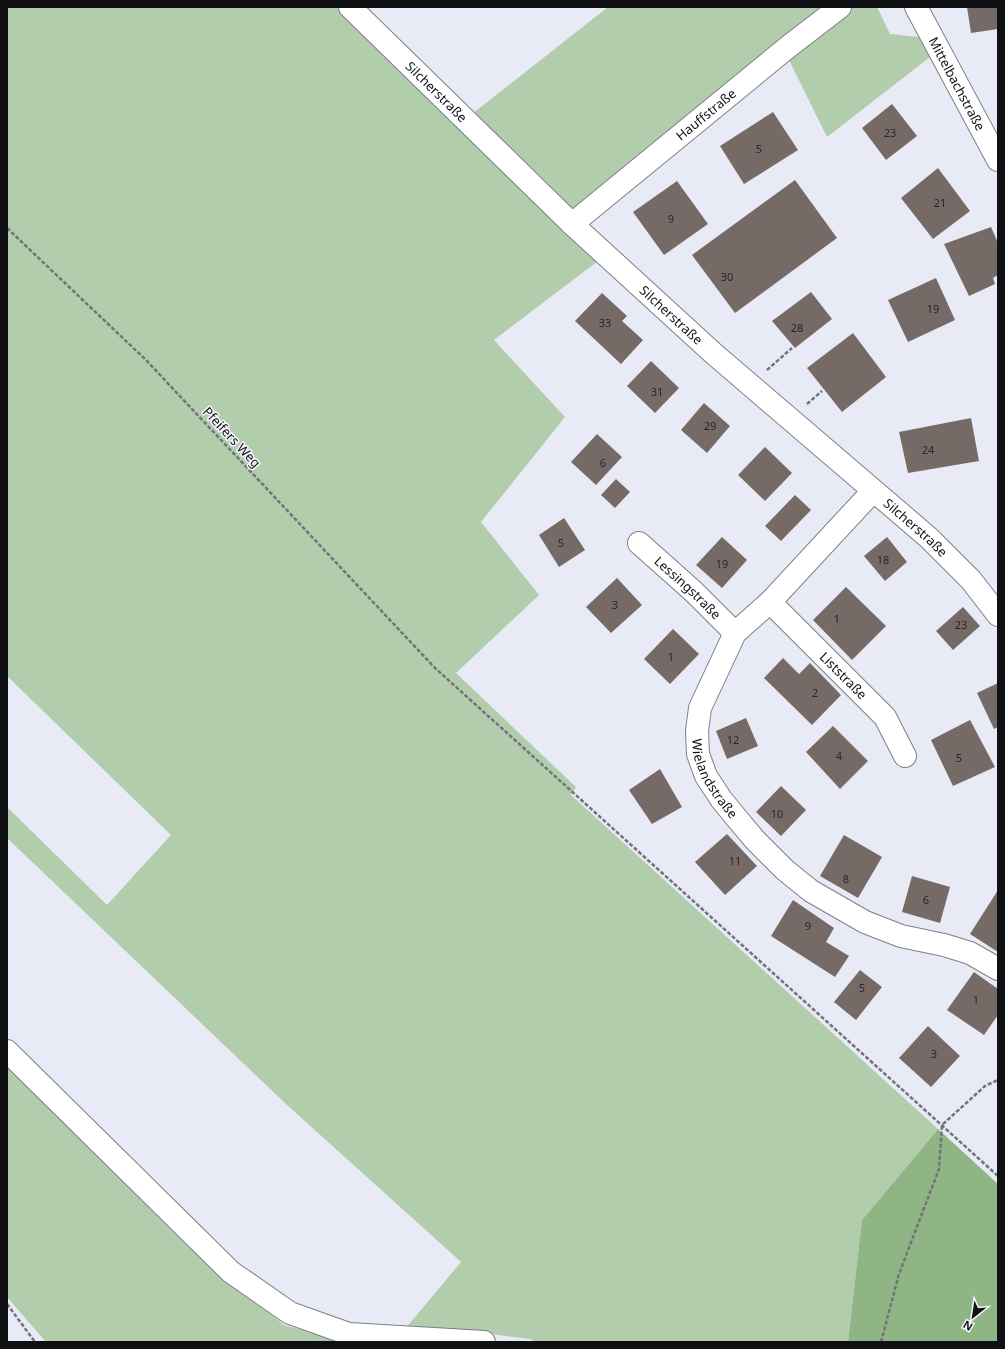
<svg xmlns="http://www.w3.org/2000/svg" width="1005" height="1349" viewBox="0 0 1005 1349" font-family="'Noto Sans',sans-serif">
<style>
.green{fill:#b2cdab}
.forest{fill:#8fb585}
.building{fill:#766a67}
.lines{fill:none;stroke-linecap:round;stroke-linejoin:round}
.street-casing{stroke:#7e7f89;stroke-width:24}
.path{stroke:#72737a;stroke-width:2.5;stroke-dasharray:4 2;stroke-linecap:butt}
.street{stroke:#fff;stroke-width:22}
.labels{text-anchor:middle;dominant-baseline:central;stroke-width:3;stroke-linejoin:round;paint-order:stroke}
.number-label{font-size:11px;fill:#292628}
.street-label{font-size:13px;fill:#0f1013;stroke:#f6f7fe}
</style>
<rect width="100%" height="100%" fill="#e8eaf5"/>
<g class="green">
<polygon points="7,7 339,7 598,261 494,340 565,417 481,522 539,595 456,673 576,787 571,795 938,1129 862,1220 848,1342 536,1342 530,1339 465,1331 405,1329 461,1262 286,1104 7,838 7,807 107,905 171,835 7,676"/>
<polygon points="608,7 825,7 573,208 557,205 472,114"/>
<polygon points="848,7 877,7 890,34 919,37 930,57 827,137 788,58"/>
<polygon points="7,1061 226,1276 284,1325 344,1342 46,1342 7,1297"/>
</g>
<polygon class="forest" points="938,1129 998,1184 998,1342 848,1342 862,1220"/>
<g class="building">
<polygon points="967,7 998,7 998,29 971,33"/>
<polygon points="892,104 917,136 886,160 862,128"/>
<polygon points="773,112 798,150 744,184 720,146"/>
<polygon points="938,168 970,211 933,239 901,198"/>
<polygon points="795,180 837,238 735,313 692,255"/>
<polygon points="677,181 708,224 664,255 633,212"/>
<polygon points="991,227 998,243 998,275 993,278 995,284 969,296 944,244"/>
<polygon points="936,278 955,320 908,342 888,300"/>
<polygon points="811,292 832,319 795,348 772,321"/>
<polygon points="602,293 627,316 622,321 643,340 621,364 575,321"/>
<polygon points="853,333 886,377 842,412 807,368"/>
<polygon points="651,361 679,388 655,413 627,386"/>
<polygon points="704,403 730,426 707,453 681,430"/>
<polygon points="971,418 979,461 908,473 899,432"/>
<polygon points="597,434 622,457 596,485 571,462"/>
<polygon points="765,447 792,473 765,501 738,475"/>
<polygon points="616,479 630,492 615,508 601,495"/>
<polygon points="795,495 811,510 781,541 765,526"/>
<polygon points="564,518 585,550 559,567 539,535"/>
<polygon points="722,537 747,560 722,588 696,565"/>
<polygon points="887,537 907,562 885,581 864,556"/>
<polygon points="617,578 642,605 611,633 586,607"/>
<polygon points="846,587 886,626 852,660 813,620"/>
<polygon points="963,607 980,626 953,650 936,631"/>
<polygon points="673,629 699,654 670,684 644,659"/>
<polygon points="783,658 799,674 810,663 841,695 812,725 764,678"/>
<polygon points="998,683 998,727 994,729 977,693"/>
<polygon points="746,718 758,746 727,759 716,731"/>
<polygon points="970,720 995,767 953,786 931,740"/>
<polygon points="833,726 868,761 840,789 806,752"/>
<polygon points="660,769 682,807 652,824 629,790"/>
<polygon points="781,786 806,810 781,836 756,812"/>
<polygon points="727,834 757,866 725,895 695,862"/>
<polygon points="844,835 882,857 858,898 820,876"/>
<polygon points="912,876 950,887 940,923 902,912"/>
<polygon points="998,890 998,952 970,934"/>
<polygon points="793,900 834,928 826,942 849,956 835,977 771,936"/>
<polygon points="860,970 882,987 856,1020 834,1002"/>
<polygon points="974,972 998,989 998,1015 984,1035 947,1010"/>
<polygon points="928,1026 960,1056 931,1087 899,1058"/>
</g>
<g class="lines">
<defs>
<g id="street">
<path id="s1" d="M 350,7 L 572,224 L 713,353 L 929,538 L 971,580 L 998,615"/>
<path id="s2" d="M 916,7 L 998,160"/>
<path id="s3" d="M 572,224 L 788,47 L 840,7"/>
<path id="s4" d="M 873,491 L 770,602 L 735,633 L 700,708 L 697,731 L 698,754 L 706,776 L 721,799 L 734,815 L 755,840 L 785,870 L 811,891 L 865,922 L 901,936 L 944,945 L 970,953 L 998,969"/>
<path id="s5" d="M 639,543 L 694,592 L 735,633"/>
<path id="s6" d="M 770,602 L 885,717 L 905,756"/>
<polyline points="7,1051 231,1272 290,1313 349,1334 484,1342"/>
</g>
</defs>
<use href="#street" class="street-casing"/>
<g class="path">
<polyline points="7,228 146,360 435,668 998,1176"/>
<polyline points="767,370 792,348"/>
<polyline points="807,404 822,391"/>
<polyline points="7,1304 35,1342"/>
<polyline points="881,1342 899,1274 939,1169 942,1125 985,1086 998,1080"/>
</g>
<use href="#street" class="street"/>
</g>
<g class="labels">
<g class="number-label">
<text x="890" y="132">23</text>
<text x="759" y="148">5</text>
<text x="940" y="202">21</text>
<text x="671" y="218">9</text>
<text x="727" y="276">30</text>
<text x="933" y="308">19</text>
<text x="605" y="322">33</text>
<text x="797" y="327">28</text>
<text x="657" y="391">31</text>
<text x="710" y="425">29</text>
<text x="928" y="449">24</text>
<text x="603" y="462">6</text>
<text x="561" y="542">5</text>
<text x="883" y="559">18</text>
<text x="722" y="563">19</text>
<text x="615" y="604">3</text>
<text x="837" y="618">1</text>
<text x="961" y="624">23</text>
<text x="671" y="656">1</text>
<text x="815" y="692">2</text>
<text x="733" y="739">12</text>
<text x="839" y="755">4</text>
<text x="959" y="757">5</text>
<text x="777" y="813">10</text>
<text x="735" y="860">11</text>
<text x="846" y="878">8</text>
<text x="926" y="899">6</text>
<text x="808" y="925">9</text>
<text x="862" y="987">5</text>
<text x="976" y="999">1</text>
<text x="934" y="1053">3</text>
</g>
<g class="street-label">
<text stroke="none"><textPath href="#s2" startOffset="87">Mittelbachstraße</textPath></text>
<text stroke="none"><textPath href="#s1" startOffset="121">Silcherstraße</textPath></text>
<text stroke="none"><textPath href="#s3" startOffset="173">Hauffstraße</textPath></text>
<text stroke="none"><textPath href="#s1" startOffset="445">Silcherstraße</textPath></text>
<text transform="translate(232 437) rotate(47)">Pfeifers Weg</text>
<text stroke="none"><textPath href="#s1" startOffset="769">Silcherstraße</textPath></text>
<text stroke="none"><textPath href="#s5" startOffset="66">Lessingstraße</textPath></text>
<text stroke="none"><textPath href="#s6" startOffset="104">Liststraße</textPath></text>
<text stroke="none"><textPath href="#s4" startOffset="356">Wielandstraße</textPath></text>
</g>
</g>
<rect width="1005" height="1349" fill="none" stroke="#0f1013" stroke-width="16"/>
<g transform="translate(973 1317) rotate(210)" stroke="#f6f7fe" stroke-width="3" paint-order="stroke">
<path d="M0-3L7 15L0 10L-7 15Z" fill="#0f1013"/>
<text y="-6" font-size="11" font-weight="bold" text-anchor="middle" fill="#0f1013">N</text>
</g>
</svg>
